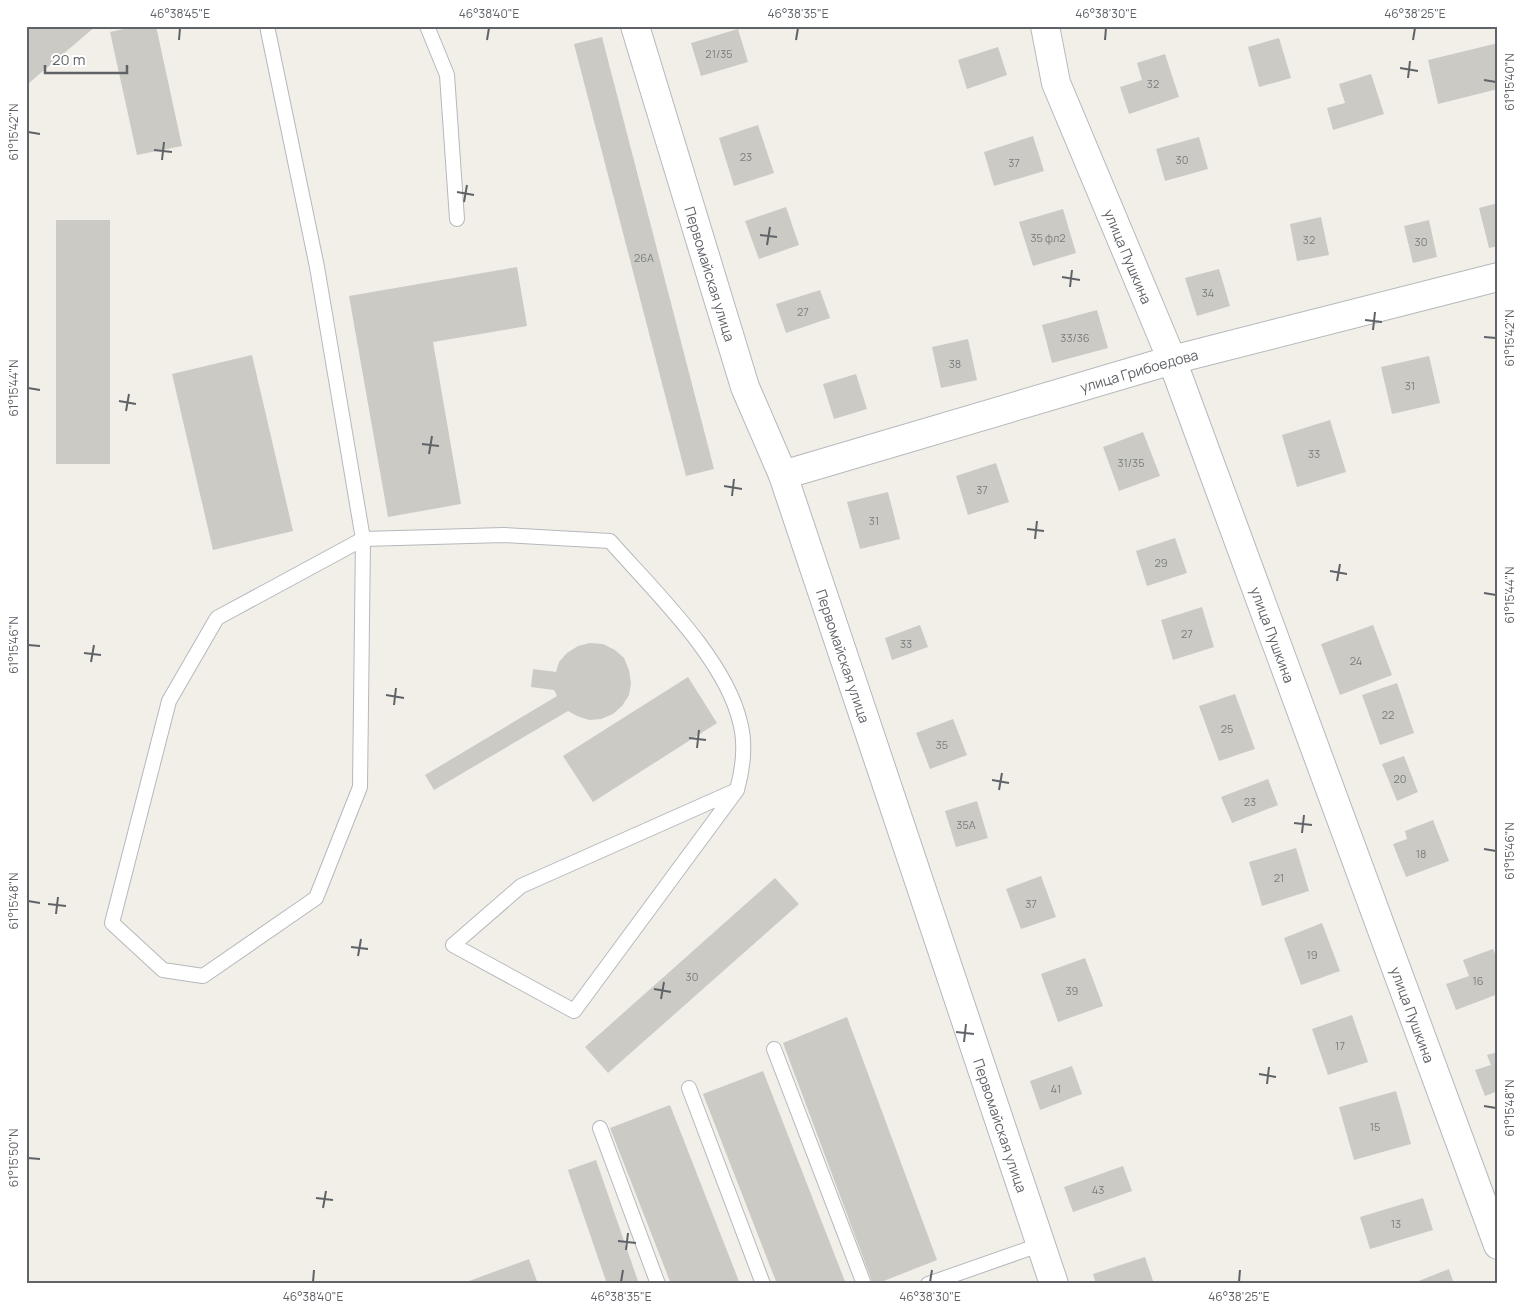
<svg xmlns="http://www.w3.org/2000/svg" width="1524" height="1310" viewBox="0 0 1524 1310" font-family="Manrope,sans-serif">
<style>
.building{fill:#cccac5}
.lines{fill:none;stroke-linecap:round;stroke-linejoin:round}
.lane-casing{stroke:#b5b8bc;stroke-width:16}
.street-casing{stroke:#b5b8bc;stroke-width:30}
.lane{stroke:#fff;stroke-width:14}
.street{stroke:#fff;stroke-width:28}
.ticks{fill:none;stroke:#5f6368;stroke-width:2}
.labels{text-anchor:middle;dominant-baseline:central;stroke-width:5;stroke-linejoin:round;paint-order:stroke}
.number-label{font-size:11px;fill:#7a7d7f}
.street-label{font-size:14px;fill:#5f6368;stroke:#fff}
.neatline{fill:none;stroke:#5f6368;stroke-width:2}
.ticks-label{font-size:12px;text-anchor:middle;fill:#5f6368}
</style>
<rect width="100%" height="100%" fill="#f1efe8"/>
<g class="building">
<polygon points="26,26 96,26 29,83 26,80"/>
<polygon points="137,26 156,26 182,146 137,155 110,32"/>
<polygon points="738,29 748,62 701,76 691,43"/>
<polygon points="602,37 714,469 686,476 574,44"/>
<polygon points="1279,38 1291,78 1259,87 1248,47"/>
<polygon points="1498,43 1498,89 1438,104 1428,60"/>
<polygon points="998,47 1007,75 967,89 958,60"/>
<polygon points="1165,54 1179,97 1129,114 1120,87 1142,80 1137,63"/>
<polygon points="1371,74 1384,114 1333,130 1327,108 1345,103 1339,84"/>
<polygon points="758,125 774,173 734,186 719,138"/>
<polygon points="1033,136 1044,171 994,186 984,152"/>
<polygon points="1199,137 1208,169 1165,181 1156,149"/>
<polygon points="1498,203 1498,246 1489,248 1479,208"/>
<polygon points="786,207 799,245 759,259 745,221"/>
<polygon points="1063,209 1076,253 1033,266 1019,222"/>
<polygon points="1321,217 1329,255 1297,261 1290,224"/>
<rect x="56" y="220" width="54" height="244"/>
<polygon points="1429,220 1437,257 1413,263 1404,226"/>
<polygon points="517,267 527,326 433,342 461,504 388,517 349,296"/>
<polygon points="1219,269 1230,306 1197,316 1185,278"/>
<polygon points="820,290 830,318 786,333 776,304"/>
<polygon points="1097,310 1108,348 1052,363 1042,325"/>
<polygon points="968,339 977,380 941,388 932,347"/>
<polygon points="252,355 293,531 213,550 172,374"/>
<polygon points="1429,356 1440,403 1392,414 1381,367"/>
<polygon points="856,374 867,409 834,419 823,384"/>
<polygon points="1330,420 1346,472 1297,487 1282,435"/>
<polygon points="1143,432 1160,476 1119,491 1103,447"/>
<polygon points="996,463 1009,502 968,515 956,476"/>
<polygon points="888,492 900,539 860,549 847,502"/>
<polygon points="1175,538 1187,573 1147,586 1136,551"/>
<polygon points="1202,607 1214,647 1173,660 1161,620"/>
<polygon points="920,625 928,647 892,660 885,638"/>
<polygon points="1373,625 1392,675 1340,695 1321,644"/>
<polygon points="590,643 603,644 615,650 624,658 629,670 631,683 629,695 622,706 613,714 601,719 589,720 577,716 568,711 434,790 425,775 557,696 554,690 531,687 533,669 556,672 559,662 567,653 578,646"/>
<polygon points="688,677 717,723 593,802 563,756"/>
<polygon points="1397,683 1414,733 1380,745 1362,695"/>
<polygon points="1235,694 1255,749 1219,761 1199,706"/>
<polygon points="953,719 967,755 930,769 916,733"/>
<polygon points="1404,756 1418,792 1397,801 1382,764"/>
<polygon points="1268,779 1278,805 1232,823 1221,797"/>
<polygon points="977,801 988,838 956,847 945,811"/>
<polygon points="1433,820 1449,861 1406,877 1393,844 1407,839 1405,831"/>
<polygon points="1296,848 1309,891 1262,906 1249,862"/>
<polygon points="1041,876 1056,917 1021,929 1006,889"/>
<polygon points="775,878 799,904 608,1073 585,1047"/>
<polygon points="1322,923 1340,971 1301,985 1284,938"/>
<polygon points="1493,949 1498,961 1498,994 1456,1010 1446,984 1469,976 1463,960"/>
<polygon points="1085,958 1103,1006 1058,1022 1041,974"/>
<polygon points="1352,1015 1368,1062 1328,1075 1312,1029"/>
<polygon points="847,1017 937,1260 876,1284 873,1284 783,1043"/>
<polygon points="1498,1052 1498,1091 1485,1096 1475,1070 1491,1065 1487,1055"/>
<polygon points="1072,1066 1082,1094 1040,1110 1030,1081"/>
<polygon points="763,1071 846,1284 777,1284 703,1094"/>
<polygon points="1396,1091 1411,1144 1354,1160 1339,1107"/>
<polygon points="670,1105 740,1284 671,1284 610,1128"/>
<polygon points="596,1160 639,1284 607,1284 568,1170"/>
<polygon points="1123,1166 1132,1191 1073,1212 1064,1187"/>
<polygon points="1423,1198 1433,1230 1370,1249 1360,1217"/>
<polygon points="1145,1257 1154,1284 1096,1284 1093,1274"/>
<polygon points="529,1259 538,1284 461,1284"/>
<polygon points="1449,1269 1454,1284 1411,1284"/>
</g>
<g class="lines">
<defs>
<g id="lane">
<path d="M 267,26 L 317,267 L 363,539 L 504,535 L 610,541 C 653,590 725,658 740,722 C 746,744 743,768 737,790 L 574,1011 L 453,945 L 521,886 L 737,790"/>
<polyline points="427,26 447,75 457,219"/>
<polygon points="363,539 360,787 316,898 203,976 163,970 112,923 169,701 217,618"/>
<polyline points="774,1049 864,1284"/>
<polyline points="689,1088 763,1284"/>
<polyline points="600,1128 658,1284"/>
<polyline points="928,1284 1042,1244"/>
</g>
<g id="street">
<path id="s1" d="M 635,26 L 745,387 L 783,475 L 1054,1284"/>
<path id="s2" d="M 1045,26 L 1056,83 L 1172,360 L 1498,1245"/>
<path id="s3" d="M 783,475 L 1172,360 L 1498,277"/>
</g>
</defs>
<use href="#lane" class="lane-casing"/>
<use href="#street" class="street-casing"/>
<use href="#lane" class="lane"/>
<use href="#street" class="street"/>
</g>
<path class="ticks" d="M 179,40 L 180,28M 487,40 L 489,28M 796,40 L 798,28M 1105,40 L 1106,28M 1413,40 L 1415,28M 1400,68 L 1418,71M 1408,78 L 1410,61M 1484,80 L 1496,82M 28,132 L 40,134M 154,150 L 172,152M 162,160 L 164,142M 457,192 L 474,195M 464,202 L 467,185M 760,235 L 777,237M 767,245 L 770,227M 1062,277 L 1080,280M 1070,287 L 1072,270M 1365,320 L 1382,322M 1373,330 L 1375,312M 1484,337 L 1496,338M 28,388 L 40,390M 119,401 L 136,404M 126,411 L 129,394M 422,444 L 439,446M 429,454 L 432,436M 724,486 L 742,489M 732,496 L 734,479M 1027,529 L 1044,531M 1035,539 L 1037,521M 1330,571 L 1347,574M 1337,581 L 1340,564M 1484,593 L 1496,595M 28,645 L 40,646M 84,653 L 101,655M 91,662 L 94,645M 386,695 L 404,698M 394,705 L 396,688M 689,738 L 706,740M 697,748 L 699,730M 992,780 L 1009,783M 999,790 L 1002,773M 1294,823 L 1312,825M 1302,833 L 1304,815M 1484,849 L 1496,851M 28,901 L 40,903M 48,904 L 66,906M 56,914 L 58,897M 351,947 L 368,949M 358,956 L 361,939M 654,989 L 671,992M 661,999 L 664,982M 956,1032 L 974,1034M 964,1042 L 966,1024M 1259,1074 L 1276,1077M 1267,1084 L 1269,1067M 1484,1106 L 1496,1108M 28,1158 L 40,1159M 316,1198 L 333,1200M 323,1208 L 326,1191M 618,1241 L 636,1243M 626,1250 L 628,1233M 313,1282 L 314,1270M 621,1282 L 623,1270M 930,1282 L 932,1270M 1239,1282 L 1240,1270"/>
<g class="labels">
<g class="number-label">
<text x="719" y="53">21/35</text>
<text x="1153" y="83">32</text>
<text x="746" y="156">23</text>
<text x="1182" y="159">30</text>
<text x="1014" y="162">37</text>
<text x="1048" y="237">35 фл2</text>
<text x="1309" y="239">32</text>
<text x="1421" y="241">30</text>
<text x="644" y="257">26А</text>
<text x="1208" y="292">34</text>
<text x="803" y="311">27</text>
<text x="1075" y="337">33/36</text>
<text x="955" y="363">38</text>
<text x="1410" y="385">31</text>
<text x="1314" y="453">33</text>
<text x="1131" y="462">31/35</text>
<text x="982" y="489">37</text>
<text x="874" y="520">31</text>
<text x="1161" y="562">29</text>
<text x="1187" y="633">27</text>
<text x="906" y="643">33</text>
<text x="1356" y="660">24</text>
<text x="1388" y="714">22</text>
<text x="1227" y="728">25</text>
<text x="942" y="744">35</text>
<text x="1400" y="778">20</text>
<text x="1250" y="801">23</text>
<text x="966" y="824">35А</text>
<text x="1421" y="853">18</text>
<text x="1279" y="877">21</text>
<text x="1031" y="903">37</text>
<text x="1312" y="954">19</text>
<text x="692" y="976">30</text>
<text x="1478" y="980">16</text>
<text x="1072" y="990">39</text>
<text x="1340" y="1045">17</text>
<text x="1056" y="1088">41</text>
<text x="1375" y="1126">15</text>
<text x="1098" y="1189">43</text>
<text x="1396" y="1223">13</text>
</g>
<g class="street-label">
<text stroke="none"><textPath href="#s2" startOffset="246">улица Пушкина</textPath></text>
<text stroke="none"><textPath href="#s1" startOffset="259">Первомайская улица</textPath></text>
<text stroke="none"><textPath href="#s3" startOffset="371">улица Грибоедова</textPath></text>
<text stroke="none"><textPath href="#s2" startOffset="651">улица Пушкина</textPath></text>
<text stroke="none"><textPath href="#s1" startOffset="664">Первомайская улица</textPath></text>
<text stroke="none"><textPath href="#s2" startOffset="1056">улица Пушкина</textPath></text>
<text stroke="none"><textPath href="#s1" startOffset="1159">Первомайская улица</textPath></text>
</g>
</g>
<rect width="1524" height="1310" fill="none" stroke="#ffffff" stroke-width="55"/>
<path d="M45 65v8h82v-8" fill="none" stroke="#5f6368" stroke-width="2.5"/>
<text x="52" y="65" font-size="15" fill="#5f6368" stroke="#ffffff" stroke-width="4" paint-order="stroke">20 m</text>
<rect x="28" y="28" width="1468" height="1254" class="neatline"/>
<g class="ticks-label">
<text x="180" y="18">46°38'45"E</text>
<text x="489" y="18">46°38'40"E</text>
<text x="798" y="18">46°38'35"E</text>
<text x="1106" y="18">46°38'30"E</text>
<text x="1415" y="18">46°38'25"E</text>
<text transform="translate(1510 82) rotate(-90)" y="4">61°15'40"N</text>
<text transform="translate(14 132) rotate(-90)" y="4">61°15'42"N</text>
<text transform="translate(1510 338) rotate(-90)" y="4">61°15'42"N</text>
<text transform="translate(14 388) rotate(-90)" y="4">61°15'44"N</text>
<text transform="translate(1510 595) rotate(-90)" y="4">61°15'44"N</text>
<text transform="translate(14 645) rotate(-90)" y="4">61°15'46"N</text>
<text transform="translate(1510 851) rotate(-90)" y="4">61°15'46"N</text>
<text transform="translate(14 901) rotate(-90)" y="4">61°15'48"N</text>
<text transform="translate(1510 1108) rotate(-90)" y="4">61°15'48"N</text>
<text transform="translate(14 1158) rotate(-90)" y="4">61°15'50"N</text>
<text x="313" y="1301">46°38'40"E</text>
<text x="621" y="1301">46°38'35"E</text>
<text x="930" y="1301">46°38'30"E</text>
<text x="1239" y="1301">46°38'25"E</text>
</g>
</svg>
